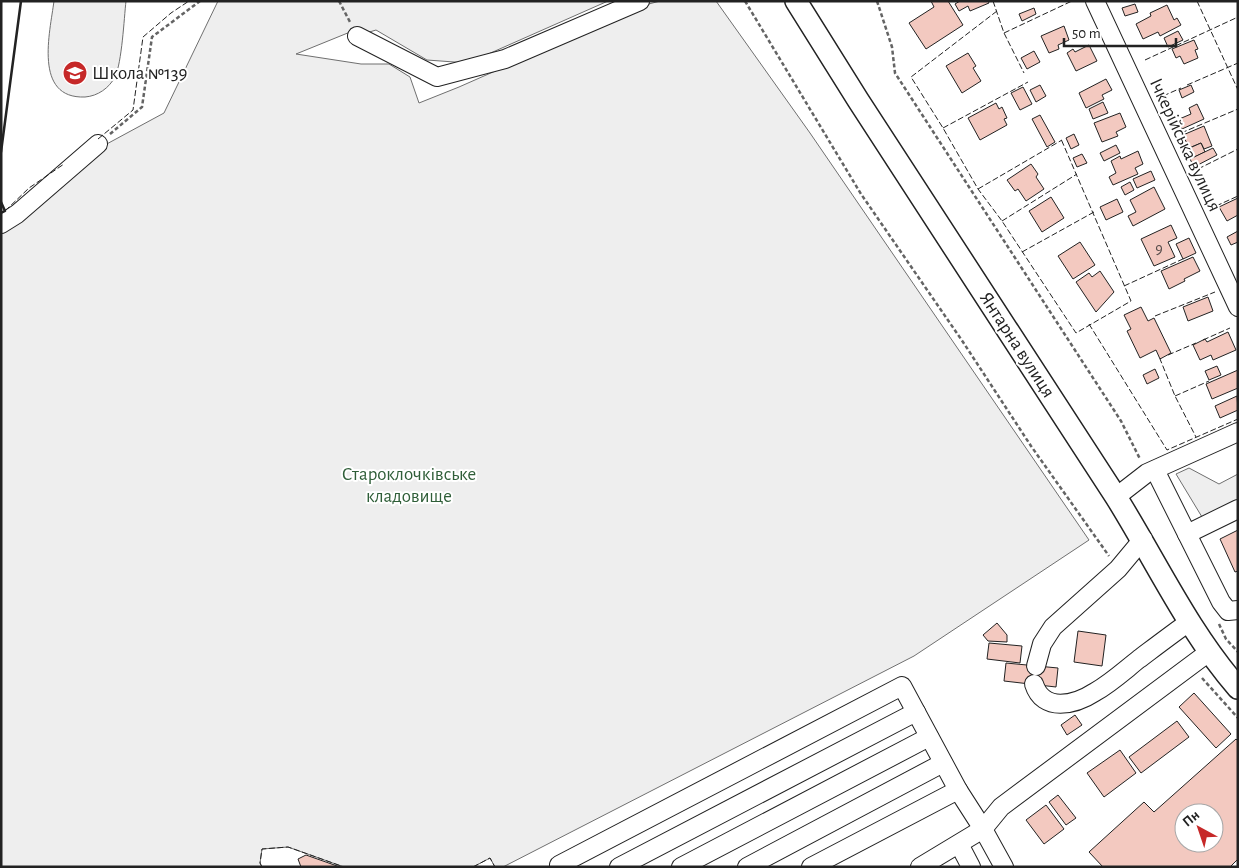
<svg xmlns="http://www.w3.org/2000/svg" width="1239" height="868" viewBox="0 0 1239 868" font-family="'Alegreya Sans',sans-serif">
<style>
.green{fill:#eee;stroke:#6f6f6f}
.building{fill:#f3c9c0;stroke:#222;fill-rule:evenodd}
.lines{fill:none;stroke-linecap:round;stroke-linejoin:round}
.minor-casing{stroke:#222;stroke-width:20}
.major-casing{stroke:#222;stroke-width:24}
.path{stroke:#646464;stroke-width:2.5;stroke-dasharray:4 2.5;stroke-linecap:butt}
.minor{stroke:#fff;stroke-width:18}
.major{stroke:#fff;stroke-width:21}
.fence{stroke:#222;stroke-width:1;stroke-dasharray:6 2.5;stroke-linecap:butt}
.wall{stroke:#222;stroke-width:2.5}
.labels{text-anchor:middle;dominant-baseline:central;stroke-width:4;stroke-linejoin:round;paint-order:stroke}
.number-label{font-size:16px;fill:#564c4a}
.poi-label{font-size:19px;fill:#222;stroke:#fff;text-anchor:start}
.street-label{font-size:19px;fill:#222;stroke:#fff}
.park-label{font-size:19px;fill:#2f5e38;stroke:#fff}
</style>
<rect width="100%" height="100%" fill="#fff"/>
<g class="green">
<path d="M 54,1 L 126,1 C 124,19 122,62 115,77 C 109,88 98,96 85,97 C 33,99 50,32 54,1 Z"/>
<polygon points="218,1 608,1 468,63 427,60 376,30 363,34 360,28 296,54 361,64 389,64 410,77 419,103 459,87 645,5 660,1 716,1 810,133 1089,540 914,656 503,867 495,867 490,858 473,867 344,867 288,847 262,849 260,863 262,867 1,867 1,234 103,146 164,113"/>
<polygon points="1189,468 1219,484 1238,474 1238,500 1202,517 1176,474"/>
</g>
<g class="building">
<polygon points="931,1 948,1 963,25 926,49 909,23 934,7"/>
<polygon points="960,1 988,1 989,3 970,11 968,6 959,11 955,4"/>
<polygon points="1135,4 1138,12 1125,16 1122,8"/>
<polygon points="1167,5 1174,20 1177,18 1181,25 1160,36 1158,32 1143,39 1136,24 1151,16 1150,13"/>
<polygon points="1034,8 1036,14 1022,21 1019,14"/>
<polygon points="1064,26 1069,40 1058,45 1059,49 1049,53 1041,36"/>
<polygon points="1178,31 1183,40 1168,47 1164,38"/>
<polygon points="1194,40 1198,49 1195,50 1198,58 1184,64 1180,56 1176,58 1172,49"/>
<polygon points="1089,45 1097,61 1076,71 1067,53 1073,49 1075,52"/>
<polygon points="1034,51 1040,62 1027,69 1021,58"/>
<polygon points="968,53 976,66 973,68 981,81 962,93 946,66"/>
<polygon points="1106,79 1112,90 1102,95 1104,99 1086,108 1079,93"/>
<polygon points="1040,85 1046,96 1036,102 1030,90"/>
<polygon points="1191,85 1194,92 1182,98 1179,90"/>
<polygon points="1023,87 1032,104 1020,110 1011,93"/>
<polygon points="1103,102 1108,113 1093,119 1089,109"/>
<polygon points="996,103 999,109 1002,107 1007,118 1004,119 1007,125 980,140 968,118"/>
<polygon points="1197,104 1204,119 1182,129 1177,120 1191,114 1189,108"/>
<polygon points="1120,113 1126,127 1116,132 1118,136 1102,142 1094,123"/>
<polygon points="1040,115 1055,142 1047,147 1032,119"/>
<polygon points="1204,126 1212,146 1204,149 1201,143 1189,148 1183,135"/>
<polygon points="1074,134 1079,145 1071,149 1066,138"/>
<polygon points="1201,143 1205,152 1190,159 1185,150"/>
<polygon points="1116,145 1120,153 1104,161 1100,153"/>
<polygon points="1213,148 1217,155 1194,167 1190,159"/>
<polygon points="1138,151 1143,164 1135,168 1138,174 1113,185 1109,177 1116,173 1111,161 1120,156 1121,159"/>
<polygon points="1082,154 1087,163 1077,167 1073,158"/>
<polygon points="1031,164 1038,174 1036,177 1044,189 1026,201 1018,189 1015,191 1007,180"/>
<polygon points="1151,171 1155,180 1137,188 1133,179"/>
<polygon points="1130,182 1134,190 1125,195 1121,187"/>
<polygon points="1154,187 1165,209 1133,226 1128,216 1136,212 1130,200"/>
<polygon points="1051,197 1064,218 1042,232 1029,211"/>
<polygon points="1238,198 1238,215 1227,221 1219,207"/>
<polygon points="1117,199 1123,212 1106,220 1100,207"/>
<polygon points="1171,225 1177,238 1168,242 1175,257 1154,266 1141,239"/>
<polygon points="1238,231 1238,242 1231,245 1227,237"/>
<polygon points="1189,238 1196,253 1183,259 1176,244"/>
<polygon points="1080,242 1095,265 1073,279 1058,256"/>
<polygon points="1193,257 1200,271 1184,279 1185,281 1169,289 1161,271"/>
<polygon points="1100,271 1114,292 1096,312 1076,282 1089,273 1092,277"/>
<polygon points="1208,297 1213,311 1188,321 1183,307"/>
<polygon points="1141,307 1148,321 1154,318 1171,353 1160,359 1156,350 1140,358 1127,331 1131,329 1124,315"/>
<polygon points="1228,332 1236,350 1213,360 1211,355 1200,360 1193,345 1205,339 1207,342"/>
<polygon points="1217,366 1221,375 1209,380 1205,371"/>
<polygon points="1155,369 1159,378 1147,384 1143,375"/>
<polygon points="1238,370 1238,388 1212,399 1206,384"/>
<polygon points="1237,396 1238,410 1220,418 1215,406"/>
<polygon points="1238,530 1238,571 1235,572 1220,539"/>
<polygon points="997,623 1007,635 1007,642 988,641 983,635"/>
<polygon points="1078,631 1106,635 1102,666 1074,662"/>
<polygon points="989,643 1022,646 1020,663 987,659"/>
<polygon points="1006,663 1058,668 1056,687 1004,681"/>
<polygon points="1194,693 1231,734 1216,748 1179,707"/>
<polygon points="1075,715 1082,725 1067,735 1061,725"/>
<polygon points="1177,721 1189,737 1141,773 1129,757"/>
<path d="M 1236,739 L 1238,741 L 1238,859 L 1230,867 L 1103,867 L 1089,852 L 1144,802 L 1154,812 ZM 1184,813 L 1214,813 L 1214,843 L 1184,843 Z"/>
<polygon points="1120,750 1136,773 1104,797 1087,773"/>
<polygon points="1058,795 1076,818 1066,825 1049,802"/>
<polygon points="1046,805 1064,829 1044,844 1026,820"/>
<polygon points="306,855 340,867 301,867 298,859"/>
</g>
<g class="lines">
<defs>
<g id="minor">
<polyline points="1095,1 1238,307"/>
<polyline points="357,36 437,77 505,59 640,1"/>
<polyline points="1,224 17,214 98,144"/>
<polyline points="1155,470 1221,602 1228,611 1238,610"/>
<polyline points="1116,497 1147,473 1238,432"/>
<polyline points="1187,534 1238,509"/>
<polyline points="1036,666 1042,644 1053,627 1118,569 1143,539"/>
<path d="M 1034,684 C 1043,713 1075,705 1095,692 C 1111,683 1125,670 1139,659 C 1155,647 1172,634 1189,622"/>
<polyline points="959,844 971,867"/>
<polyline points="559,865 902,686 958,790 983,829 1004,867"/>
<polyline points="619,867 916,712"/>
<polyline points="681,867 929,737"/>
<polyline points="747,867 943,763"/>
<polyline points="811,867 958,790"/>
<polyline points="920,867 983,829 1001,807 1209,652"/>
</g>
<path id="major" d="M 796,1 L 858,100 L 1116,497 C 1156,561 1188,631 1238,688"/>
</defs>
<use href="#minor" class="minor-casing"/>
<use href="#major" class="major-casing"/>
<g class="path">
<polyline points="339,1 350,22"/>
<polyline points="745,1 861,194 963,342 1031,446 1109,556"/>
<polyline points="877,1 892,47 895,73 1121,421 1140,459"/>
<polyline points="110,134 142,107 152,37 200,1"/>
<polyline points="1219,624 1226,639 1238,652"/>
<polyline points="1202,678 1238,718"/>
</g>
<use href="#minor" class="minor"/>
<use href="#major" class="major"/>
<g class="fence">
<polyline points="993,1 1004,33 1024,73"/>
<polyline points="1197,1 1238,90"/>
<polyline points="997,11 911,77 943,128 978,189 1002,221 1076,333 1131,301 1061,139"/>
<polyline points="1004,33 1072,1"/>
<polyline points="1145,60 1238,17"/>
<polyline points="1187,85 1238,63"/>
<polyline points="1163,96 1181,88"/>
<polyline points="943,128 1028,82"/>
<polyline points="1181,133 1238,109"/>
<polyline points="98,139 133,110 143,37 171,13 189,1"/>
<polyline points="1198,169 1238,149"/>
<polyline points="978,189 1062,140"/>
<polyline points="1216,206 1238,196"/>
<polyline points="5,211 29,188 64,164"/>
<polyline points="1002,221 1077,174"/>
<polyline points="1022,252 1094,212"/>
<polyline points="1124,286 1185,258"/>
<polyline points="1155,316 1215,292"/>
<polyline points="1089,324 1167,450 1238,419"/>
<polyline points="1203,340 1230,328"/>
<polyline points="1168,355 1196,343"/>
<polyline points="1161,358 1160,359 1175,396 1196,437"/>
<polyline points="1175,396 1209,381"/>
<polyline points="262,867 260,863 262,849 288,847 344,867"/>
<polyline points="473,867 490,858 495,867"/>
</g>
<g class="wall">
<polyline points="1,152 21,1"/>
<polyline points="1,202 5,211 1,213"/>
</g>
</g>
<defs>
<symbol id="school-disc" viewBox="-11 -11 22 22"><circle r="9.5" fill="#c62828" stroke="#fff"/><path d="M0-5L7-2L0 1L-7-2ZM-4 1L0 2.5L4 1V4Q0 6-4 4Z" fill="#fff"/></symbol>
</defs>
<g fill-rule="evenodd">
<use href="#school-disc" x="61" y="59" width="28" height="28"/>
</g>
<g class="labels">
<g class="number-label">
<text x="1159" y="249">9</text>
</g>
<g class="poi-label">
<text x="92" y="73">Школа №139</text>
</g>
<g class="street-label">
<text transform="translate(1185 145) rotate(65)">Ічкерійська вулиця</text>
<text transform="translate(1017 345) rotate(57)">Янтарна вулиця</text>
</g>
<g class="park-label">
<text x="409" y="474">Староклочківське<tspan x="409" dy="22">кладовище</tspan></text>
</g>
</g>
<rect width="1239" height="868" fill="none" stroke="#222222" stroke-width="5"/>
<g transform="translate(1199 828) rotate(320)"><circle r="24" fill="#ffffff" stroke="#a7a7a7"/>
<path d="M0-4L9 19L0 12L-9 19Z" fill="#c62828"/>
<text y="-8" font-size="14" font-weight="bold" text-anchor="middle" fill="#222222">Пн</text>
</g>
<path d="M1064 38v8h112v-8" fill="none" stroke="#222222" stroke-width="2.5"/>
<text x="1072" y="38" font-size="15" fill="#222222" stroke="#ffffff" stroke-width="4" paint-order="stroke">50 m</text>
</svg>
